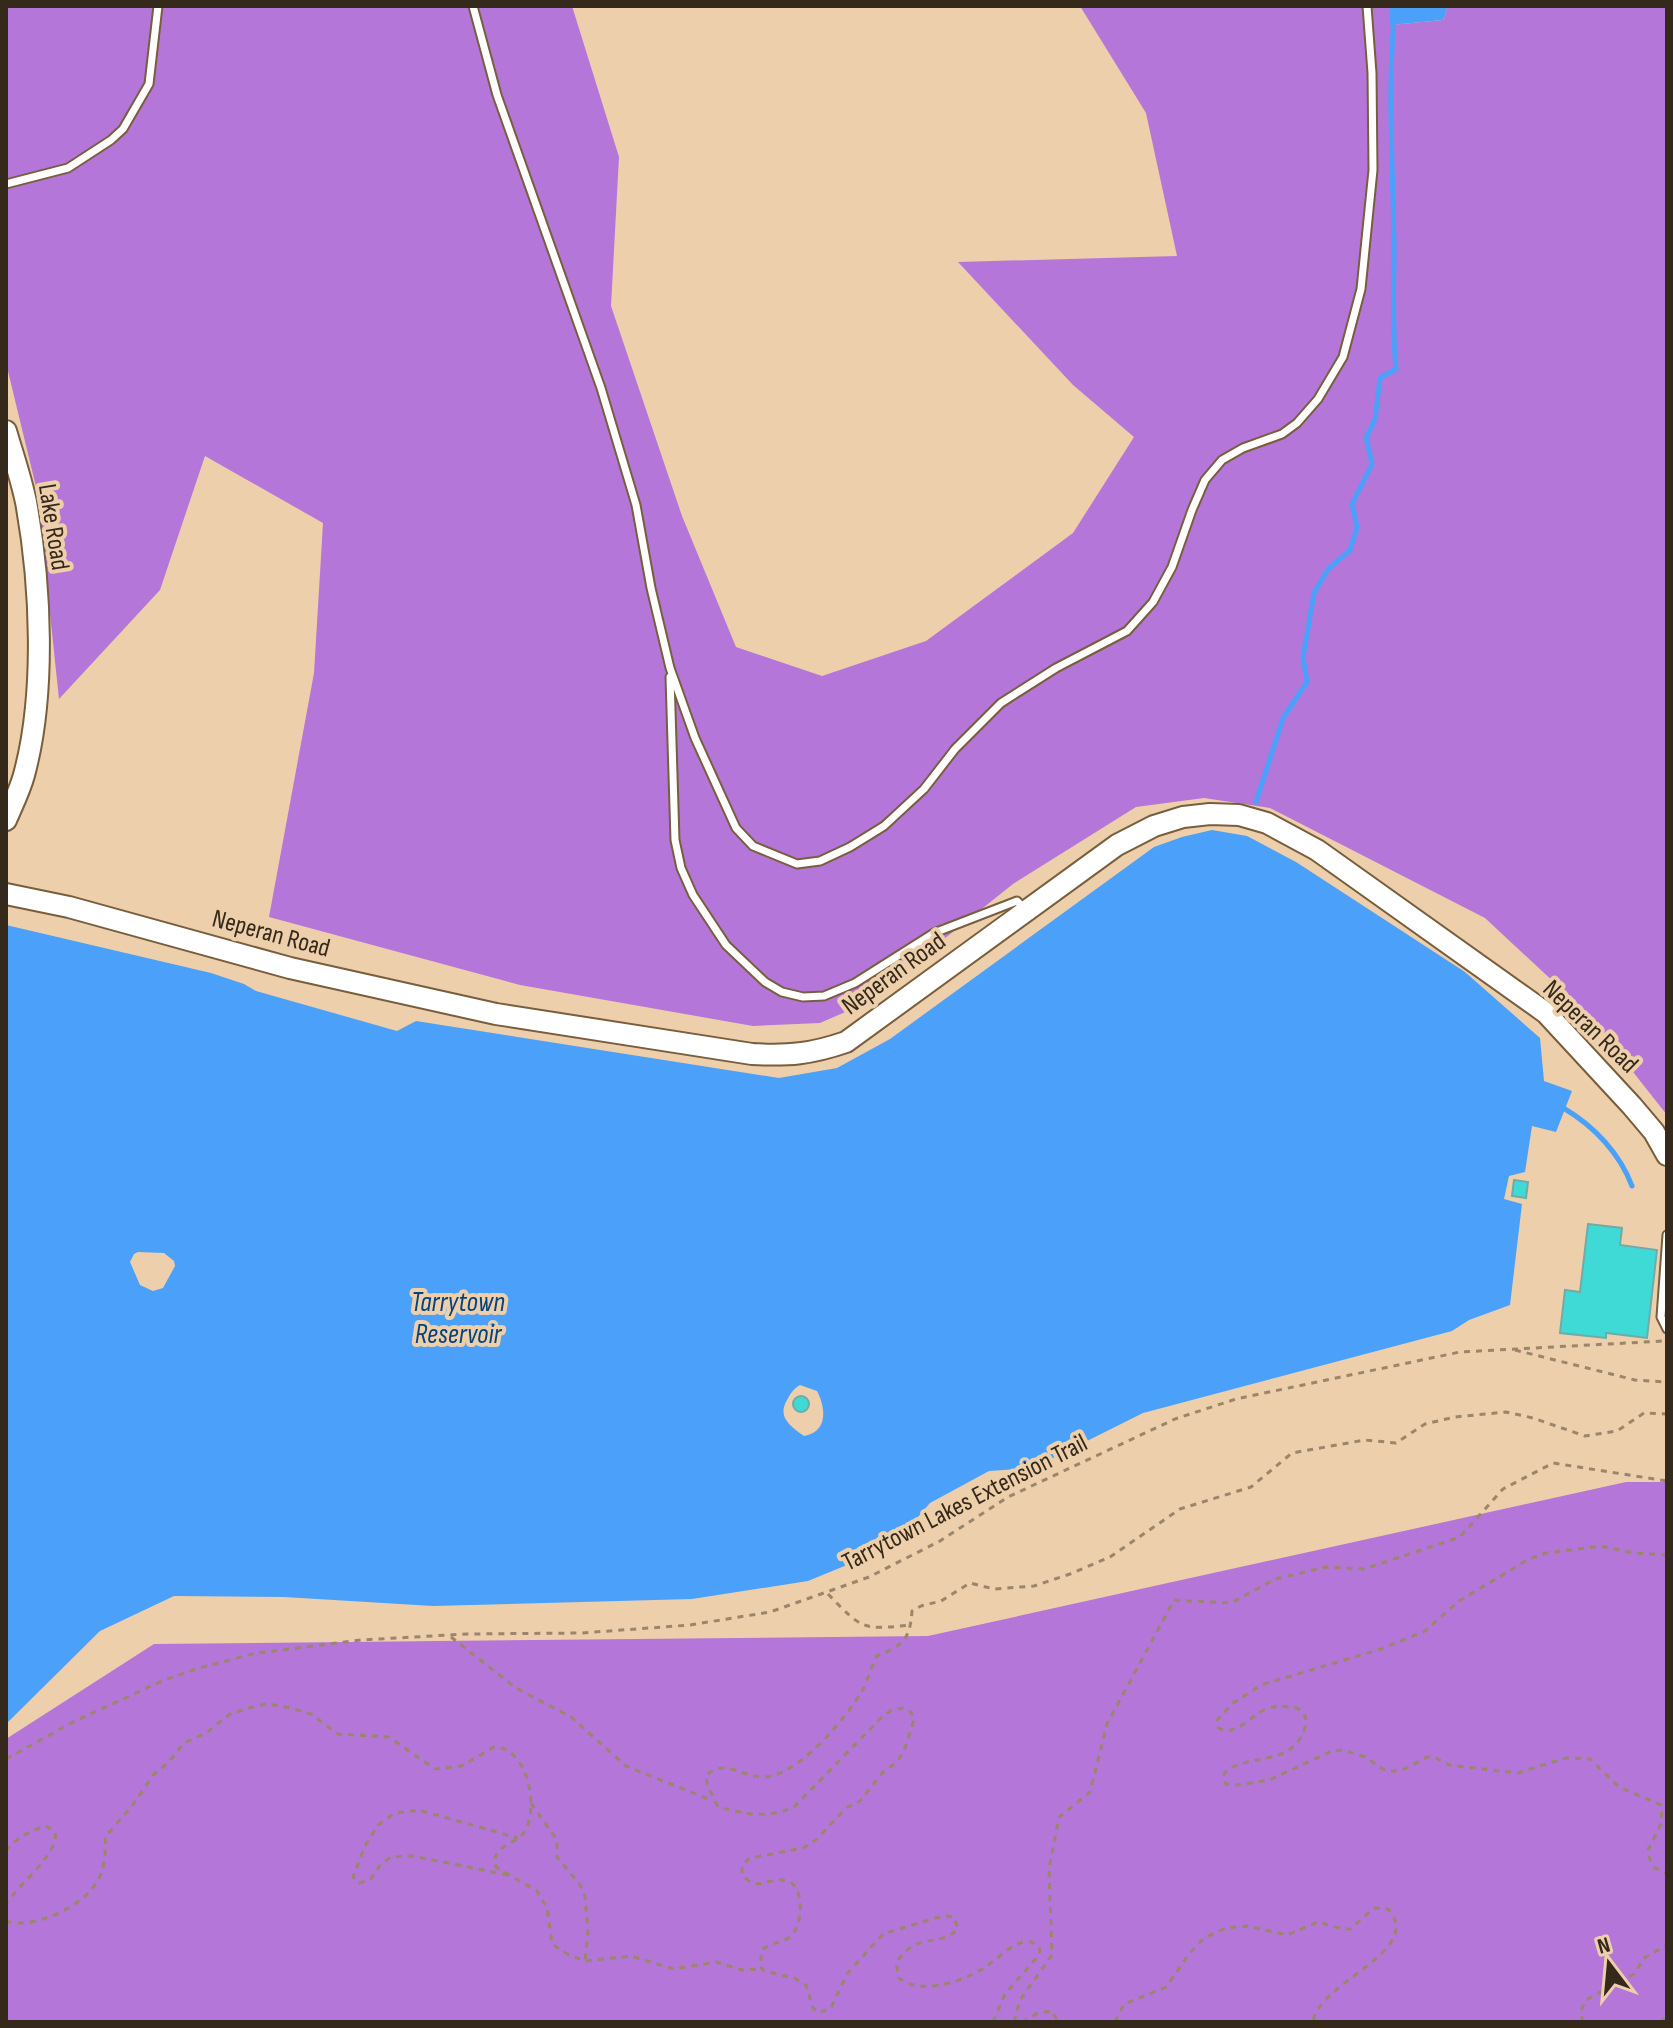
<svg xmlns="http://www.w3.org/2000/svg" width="1673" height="2028" viewBox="0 0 1673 2028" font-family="'Sofia Sans Condensed',sans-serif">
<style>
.forest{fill:#b576d9}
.water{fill:#4ba0fa;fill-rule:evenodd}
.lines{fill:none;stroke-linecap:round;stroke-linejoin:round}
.stream{stroke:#4ba0fa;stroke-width:5}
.building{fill:#40dad6;stroke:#72aaa7;stroke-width:2}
.lane-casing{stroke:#785e3d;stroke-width:11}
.secondary-casing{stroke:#785e3d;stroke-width:24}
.path{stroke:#9b866b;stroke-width:3;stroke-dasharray:6 6;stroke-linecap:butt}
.lane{stroke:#fff;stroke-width:7}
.secondary{stroke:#fff;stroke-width:20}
.labels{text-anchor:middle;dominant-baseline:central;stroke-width:8;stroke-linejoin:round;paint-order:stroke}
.street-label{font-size:26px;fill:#34291a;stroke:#edcfab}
.water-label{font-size:28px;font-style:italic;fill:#04437b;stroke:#edcfab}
</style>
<rect width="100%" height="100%" fill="#edcfab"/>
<g class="forest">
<polygon points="6,6 572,6 619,157 611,306 682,516 736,647 822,676 926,641 1073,533 1134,437 1073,385 958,262 1177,256 1146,113 1080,6 1390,6 1390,25 1443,20 1448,6 1667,6 1667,1115 1585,1011 1485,918 1270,808 1204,798 1136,807 1013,884 895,978 850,1010 820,1023 753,1026 520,985 269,917 314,673 323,523 205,456 160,590 59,699 37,491 6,363"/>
<polygon points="1626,1482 1667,1482 1667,2022 6,2022 6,1739 154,1644 928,1636"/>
</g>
<g class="water">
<polygon points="1390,6 1448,6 1443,20 1390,25"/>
<path d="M 1212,830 L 1247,836 L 1296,862 L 1465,972 L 1540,1038 L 1544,1081 L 1572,1091 L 1556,1132 L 1532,1126 L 1525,1172 L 1509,1176 L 1504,1199 L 1522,1204 L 1510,1305 L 1469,1320 L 1452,1331 L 1143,1413 L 1033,1468 L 989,1471 L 930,1503 L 893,1546 L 808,1581 L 692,1599 L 433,1606 L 284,1597 L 174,1596 L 100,1631 L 6,1724 L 6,925 L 211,973 L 244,984 L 256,991 L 397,1031 L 416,1021 L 779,1078 L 837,1068 L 890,1039 L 1154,847 L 1182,837 ZM 138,1252 L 164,1253 L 174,1261 L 175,1266 L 163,1288 L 153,1291 L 140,1285 L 130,1262 L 134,1254 ZM 800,1385 L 817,1391 C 826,1408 828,1432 804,1436 C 790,1426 777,1417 787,1400 C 791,1393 793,1389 800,1385 Z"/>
</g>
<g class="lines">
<g class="stream">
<path d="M 1256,802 L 1283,718 L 1307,682 L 1303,657 L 1314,593 L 1328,569 L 1350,550 L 1357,527 L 1352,504 L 1372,464 L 1366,438 L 1375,419 L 1380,378 L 1396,369 C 1392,328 1394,287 1394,246 C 1393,164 1387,88 1395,6"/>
<path d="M 1565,1109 C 1595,1127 1620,1154 1632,1186"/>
</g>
</g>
<g class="building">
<polygon points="1514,1180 1528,1182 1526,1198 1512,1196"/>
<polygon points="1588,1224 1622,1228 1620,1245 1657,1250 1647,1338 1606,1333 1606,1338 1560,1333 1565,1290 1580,1292"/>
<circle cx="801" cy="1404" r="8"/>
</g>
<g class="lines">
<defs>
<g id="lane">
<polyline points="473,6 497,95 601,388 636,505 651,588 670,668 695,738 736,828 753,846 797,864 820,861 850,847 884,826 924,789 955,749 1001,703 1056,668 1127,631 1153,602 1172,567 1192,510 1205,480 1222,460 1243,448 1282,434 1297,423 1318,399 1343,357 1361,289 1373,170 1372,73 1367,6"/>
<polyline points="6,184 68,168 111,140 123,129 149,84 158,6"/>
<polyline points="670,677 675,840 681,868 693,895 726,945 765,982 782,992 803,997 824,996 855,983 934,933 1017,901 1024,908"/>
<polyline points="1667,1235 1661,1317 1667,1329"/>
</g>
<g id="secondary">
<path d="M 6,431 C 13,455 21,478 26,502 C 41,584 46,694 24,775 C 20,790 12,806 6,820"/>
<path d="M 6,894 L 69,907 L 290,968 L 496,1014 L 752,1054 C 789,1056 811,1054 846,1042 L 1117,845 L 1154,826 L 1183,817 L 1210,814 L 1239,815 L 1267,823 L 1317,850 L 1546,1013 L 1632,1106 L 1654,1132 L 1667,1155"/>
</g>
</defs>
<use href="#lane" class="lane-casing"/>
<use href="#secondary" class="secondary-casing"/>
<g class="path">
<polyline points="1515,1350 1635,1380 1667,1382"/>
<path d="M 1667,1555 L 1633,1553 L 1601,1546 L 1546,1553 L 1529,1559 L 1459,1601 L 1425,1631 L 1381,1649 L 1261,1685 L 1232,1704 L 1217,1720 L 1217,1727 C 1235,1738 1248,1718 1264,1710 C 1275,1705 1285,1706 1297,1708 C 1306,1713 1308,1720 1304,1730 C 1292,1765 1253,1754 1227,1770 L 1223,1776 L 1226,1784 L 1237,1785 L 1269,1780 L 1332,1751 L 1343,1750 L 1365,1757 L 1386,1771 L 1394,1771 L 1405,1769 L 1427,1757 L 1434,1757 L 1449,1765 L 1517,1773 L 1566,1758 L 1590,1759 L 1619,1787 L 1661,1805 L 1662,1822 L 1647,1852 L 1653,1867 L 1667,1873"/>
<path d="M 828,1594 C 863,1630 862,1630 911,1625"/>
<polyline points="451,1637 516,1688 571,1717 626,1766 713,1801"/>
<polyline points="6,1759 75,1721 162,1681 199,1668 257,1653 361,1640 467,1634 581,1633 690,1625 770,1612 869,1577 940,1541 1008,1497 1175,1419 1236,1399 1460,1352 1664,1341"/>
<polyline points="531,1803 557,1840 557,1857 580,1885 585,1897 588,1931 585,1961"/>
<path d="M 6,1851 C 16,1838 31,1830 46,1826 L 55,1832 C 60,1853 18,1885 6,1904"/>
<polyline points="508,1875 413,1856 391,1857 381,1864 370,1880 359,1883 353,1877 365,1846 378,1825 395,1813 419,1810 518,1838"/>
<path d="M 6,1921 C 33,1930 85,1906 98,1880 C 105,1867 106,1852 105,1837 L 132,1806 L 153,1775 L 168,1763 L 184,1743 L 206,1733 L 230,1714 L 249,1708 L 265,1704 L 282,1706 L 311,1714 L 338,1734 L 389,1737 L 435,1769 L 461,1766 L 494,1747 C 528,1747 539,1808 525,1831 C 516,1845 489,1846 496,1867 L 537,1891 L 547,1908 L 552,1944 L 569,1955 L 585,1961 L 631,1956 L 674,1969 L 716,1962 L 742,1970 L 761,1969"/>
<path d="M 993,2022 L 1005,1994 L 1039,1955 L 1040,1949 C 1035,1944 1031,1940 1024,1942 C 1010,1945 998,1958 987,1966 C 965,1981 922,1996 899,1978 L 896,1963 C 918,1930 936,1949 958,1929 L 954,1917 L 947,1916 L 935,1918 L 883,1934 L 847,1974 L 831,2008 L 819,2013 L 813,2008 L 806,1985 L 794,1978 L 764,1971 L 760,1966 L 762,1950 C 770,1943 781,1943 790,1937 C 803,1926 805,1887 788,1881 C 768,1875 758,1895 742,1874 L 742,1865 L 750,1858 L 803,1848 L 817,1839 L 846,1808 L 860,1801 L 883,1772 L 896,1763 L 904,1751 L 914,1720 L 911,1712 L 902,1708 L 890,1711 L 881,1718 L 794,1807 C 768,1819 745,1814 718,1807 L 707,1784 L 706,1775 C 728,1758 742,1778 765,1777 C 800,1774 845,1719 862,1691 C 868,1680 871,1667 877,1656 C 903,1645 910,1640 912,1611 L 921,1606 L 941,1601 L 970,1583 L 994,1589 L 1034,1586 L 1070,1574 L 1110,1557 L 1180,1509 L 1251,1487 L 1292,1453 L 1365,1440 L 1396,1443 L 1425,1424 L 1455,1417 L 1506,1412 L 1533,1418 L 1585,1436 L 1617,1431 L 1644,1413 L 1667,1414"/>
<polyline points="1014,2022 1020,2000 1052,1955 1049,1869 1059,1817 1090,1792 1107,1724 1174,1600 1231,1603 1275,1579 1326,1567 1364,1569 1460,1537 1503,1489 1553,1463 1667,1481"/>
<polyline points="1022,2022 1038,2013 1052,2011 1058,2022"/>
<path d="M 1115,2022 L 1124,2004 L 1166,1987 L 1189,1954 L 1204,1938 L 1226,1928 L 1248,1926 L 1287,1935 L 1318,1922 L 1342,1929 L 1350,1929 L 1374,1908 L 1388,1909 C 1426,1951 1318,1982 1313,2022"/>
<polyline points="1582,2022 1582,2008 1586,2000 1634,1974 1644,1958 1667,1945"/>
<polyline points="1660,2022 1667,2017"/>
</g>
<use href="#lane" class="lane"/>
<use href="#secondary" class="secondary"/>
</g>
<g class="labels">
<g class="street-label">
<text transform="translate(53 527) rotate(81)">Lake Road</text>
<text transform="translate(271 934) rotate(15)">Neperan Road</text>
<text transform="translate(894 974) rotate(-36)">Neperan Road</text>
<text transform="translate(1590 1027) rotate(44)">Neperan Road</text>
<text transform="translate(965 1503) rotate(-27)">Tarrytown Lakes Extension Trail</text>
</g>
<g class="water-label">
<text x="458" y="1302">Tarrytown<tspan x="458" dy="32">Reservoir</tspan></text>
</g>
</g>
<rect width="1673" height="2028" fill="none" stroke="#34291a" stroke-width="16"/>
<g transform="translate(1609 1964) rotate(344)" stroke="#edcfab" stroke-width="6" paint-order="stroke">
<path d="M0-6L14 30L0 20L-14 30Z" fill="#34291a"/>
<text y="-12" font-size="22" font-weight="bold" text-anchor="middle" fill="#34291a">N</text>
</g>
</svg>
